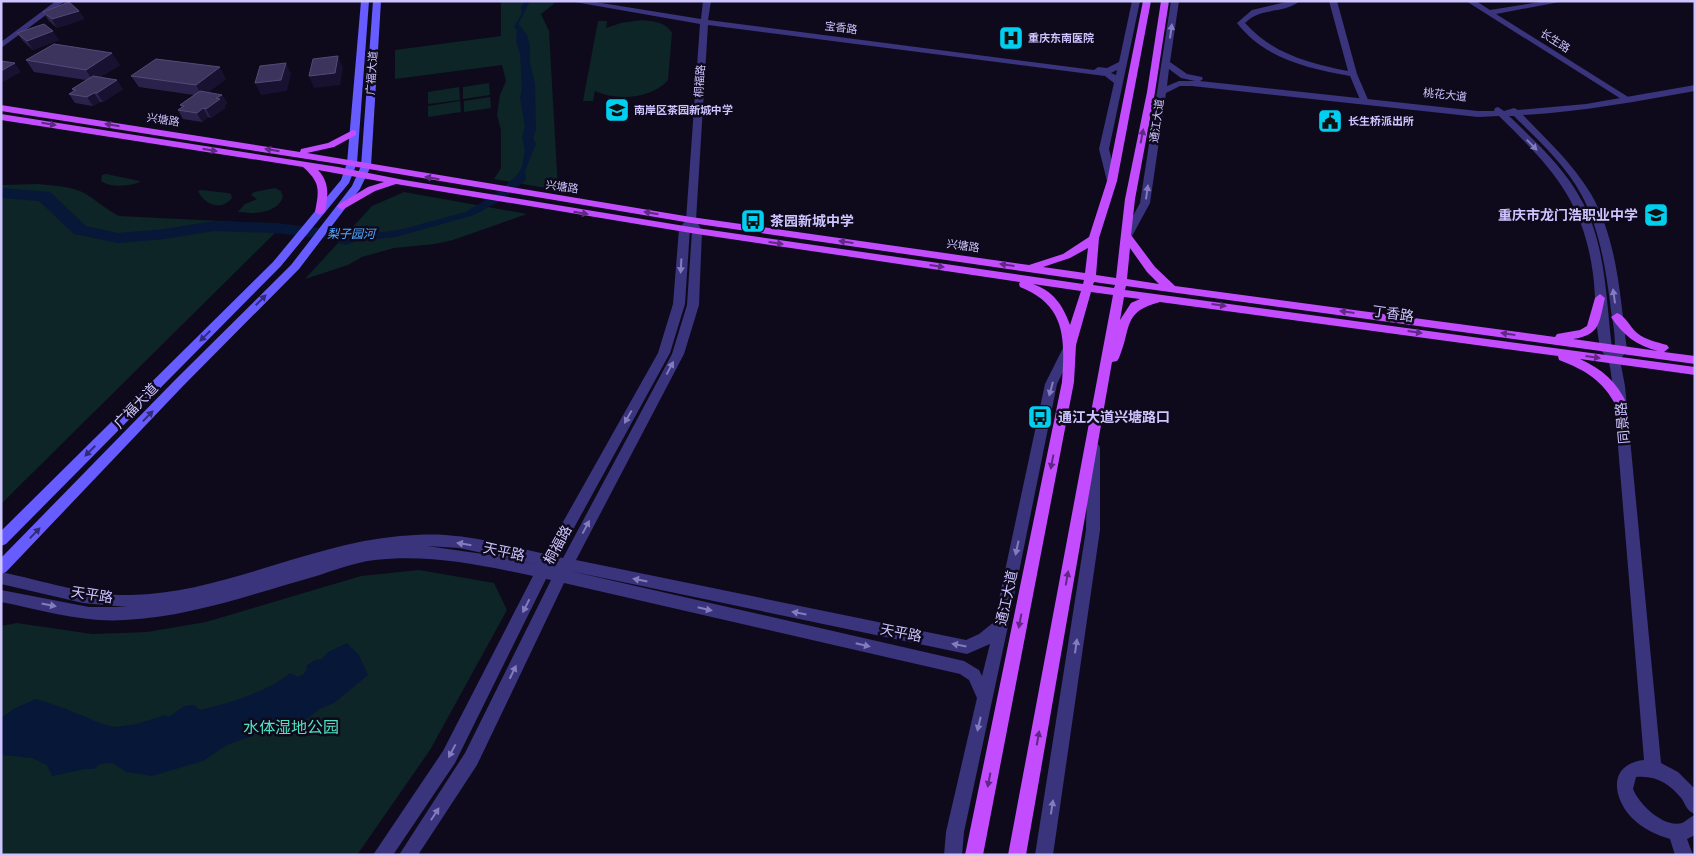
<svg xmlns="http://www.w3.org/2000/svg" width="1696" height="856" viewBox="0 0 1696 856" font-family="Signika,'Noto Sans SC',sans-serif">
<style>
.green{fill:#0d2526}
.water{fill:#071738}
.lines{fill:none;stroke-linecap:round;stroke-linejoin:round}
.river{fill:#071738;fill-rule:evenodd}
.minor{fill:#39347c;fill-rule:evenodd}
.tertiary{fill:#39347c;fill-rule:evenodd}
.secondary{fill:#665cff;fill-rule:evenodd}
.primary{fill:#c34cff;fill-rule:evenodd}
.wall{fill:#2b224b}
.shaded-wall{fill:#181130}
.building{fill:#3d345e;stroke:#544a77}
.oneway{fill:#847cbe}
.oneway2{fill:#5f2882}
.oneway3{fill:#312b77}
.labels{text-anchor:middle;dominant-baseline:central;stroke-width:5;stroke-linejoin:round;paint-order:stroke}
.far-street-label{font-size:11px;fill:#cec5ff;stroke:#0e0a1c}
.far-poi-label{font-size:11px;font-weight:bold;fill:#cec5ff;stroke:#0e0a1c;text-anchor:start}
.far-water-label{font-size:12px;font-style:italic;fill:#53a9ff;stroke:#0e0a1c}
.poi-label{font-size:14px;font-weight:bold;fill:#cec5ff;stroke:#0e0a1c;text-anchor:start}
.street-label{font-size:14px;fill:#cec5ff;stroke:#0e0a1c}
.near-park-label{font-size:16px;fill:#4fe1c2;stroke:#0e0a1c}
</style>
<rect width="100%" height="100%" fill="#0e0a1c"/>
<g class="green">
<polygon points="501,1 556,2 541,14 549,31 558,190 494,179 501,168 501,130 497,115 500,95 506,81 502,65 395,79 395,50 501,36"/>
<path d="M 642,20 C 653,21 666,22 672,33 L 668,80 C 652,99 616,101 595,91 L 593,101 L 583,101 L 598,21 L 607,21 L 606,28 L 621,23 Z"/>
<polygon points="489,83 490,95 463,99 463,87"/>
<polygon points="459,87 460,100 428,104 428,92"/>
<polygon points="490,97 491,108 464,112 464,101"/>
<polygon points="460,101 461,112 428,117 428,106"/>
<path d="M 106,174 L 140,181 L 138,183 C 126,186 111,188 101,181 L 102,175 Z"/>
<path d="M 39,184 C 55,186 71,186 86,194 C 97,201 107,210 119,216 L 284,224 L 1,504 L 1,185 Z"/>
<path d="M 275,188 L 281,191 L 283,197 C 277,214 253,214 238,212 L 245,204 L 257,199 L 251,195 L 254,192 Z"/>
<path d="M 201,190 L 228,193 L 231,194 L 232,198 C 221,212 204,204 198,191 Z"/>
<polygon points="404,192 527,214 453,240 435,244 394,248 362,257 348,265 305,279 372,206"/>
<polygon points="419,570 494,583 507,610 430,750 357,855 1,855 1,626 17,623 92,634 147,632 206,622 361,576"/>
</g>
<g class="water">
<path d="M 525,1 L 531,1 C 525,7 524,17 518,23 L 527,35 L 530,46 L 530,63 L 535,84 L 536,130 L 533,138 L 536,144 L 525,171 L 526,180 L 498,202 L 474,215 L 396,237 L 357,241 L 346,245 L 337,243 L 347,232 L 383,232 L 403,229 L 466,212 L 498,192 L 518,174 L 522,167 L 525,149 L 522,138 L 525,127 L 520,98 L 522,90 L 520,53 L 516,41 L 517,30 L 514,27 L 522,13 L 521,7 Z"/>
<path d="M 347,643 L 359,655 L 368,675 L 334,703 L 320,709 L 307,719 L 256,730 L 252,736 L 227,745 L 203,761 L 152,776 L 127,772 L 112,763 L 100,764 L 94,769 L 85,769 L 52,776 L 47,765 L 32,758 L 1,755 L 1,718 L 15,708 L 36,699 L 64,708 L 102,724 L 115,727 L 137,724 L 165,715 L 169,717 L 184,706 L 194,705 L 200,710 C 229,703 268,692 290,673 L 298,677 L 304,674 L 307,669 L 306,666 L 315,660 L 322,659 L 328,652 Z"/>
</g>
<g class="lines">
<polygon class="river" points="1,188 50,192 86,226 118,233 165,229 214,221 275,223 355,232 373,230 379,231 382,235 379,239 355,242 275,233 214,231 165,239 118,243 74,234 39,201 1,198"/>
<g class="minor">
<polygon points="56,1 65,1 1,48 1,42"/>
<path d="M 1290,1 L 1300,1 C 1282,15 1262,6 1245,23 C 1273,54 1309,63 1348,71 L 1329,1 L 1337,1 L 1357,74 L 1369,102 L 1368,104 L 1361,102 L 1350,76 C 1307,68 1265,59 1237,23 L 1252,10 Z"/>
<polygon points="1466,1 1476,1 1490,10 1546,1 1565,1 1496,14 1633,100 1626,102"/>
</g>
<g class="tertiary">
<path d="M 569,1 L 589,1 L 701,19 L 703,1 L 711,1 L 708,20 L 1094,70 L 1098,67 L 1107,68 L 1119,62 L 1132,1 L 1140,1 L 1109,149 L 1117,181 L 1112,184 L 1107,181 L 1099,149 L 1114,83 L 1105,76 L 708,25 L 696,220 L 702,231 L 699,305 L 684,354 L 576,560 L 966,640 L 979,634 L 994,622 L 1045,384 L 1066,342 L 1074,342 L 1076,345 L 1057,384 L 1008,626 L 964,832 L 962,855 L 944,855 L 946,832 L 977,698 L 969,680 L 960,674 L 564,583 L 477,765 L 418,855 L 399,855 L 465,753 L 551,580 L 546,579 L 455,763 L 393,855 L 373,855 L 443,751 L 533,576 C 481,565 429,554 375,560 C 355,562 333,571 313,577 C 252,594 189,617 125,620 C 83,623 42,610 1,602 L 1,590 L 89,607 L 127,607 L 83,603 L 1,584 L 1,572 C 44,581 87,596 131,595 C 224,593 308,544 400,536 C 415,535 430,534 445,535 C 479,537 512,547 545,554 L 658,353 L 673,304 L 679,229 L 686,220 L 700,24 ZM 1117,70 L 1116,75 L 1111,73 ZM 690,228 L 692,231 L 687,305 L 672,354 L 563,558 L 558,557 L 670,353 L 685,304 ZM 427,546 L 459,548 L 539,565 L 490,555 ZM 570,571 L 967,654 L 990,644 L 982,676 L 979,670 L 964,661 Z"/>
<path d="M 1171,1 L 1179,1 L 1170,62 L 1187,74 L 1202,77 L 1203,79 L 1200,81 L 1478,111 L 1494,111 L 1495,108 L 1498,107 L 1504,111 L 1514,108 L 1518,110 L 1586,104 L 1695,85 L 1695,91 C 1638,101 1581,112 1523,115 C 1547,140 1573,164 1591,194 C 1618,241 1620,298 1627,350 L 1620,360 L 1625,386 L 1661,763 L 1678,772 L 1695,789 L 1695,814 C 1687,811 1686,806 1682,799 C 1670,784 1656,775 1636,777 L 1633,789 C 1639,804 1663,828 1682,823 C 1686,821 1690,817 1695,815 L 1695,835 L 1687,839 L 1693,855 L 1675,855 L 1670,839 C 1656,835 1642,828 1632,818 C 1612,797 1608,764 1644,760 L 1613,386 C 1611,378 1611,367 1608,360 C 1606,355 1601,352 1600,347 C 1595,323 1596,297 1593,274 C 1583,199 1551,167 1499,116 L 1478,117 L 1192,86 L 1180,86 L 1166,93 L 1150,203 L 1131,238 L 1123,238 L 1122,236 L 1140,203 ZM 1169,69 L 1181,78 L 1195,81 L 1179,81 L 1167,86 ZM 1509,116 L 1514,116 C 1538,140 1565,164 1581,194 C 1599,227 1605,265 1610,302 C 1611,316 1617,337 1614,351 L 1612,348 C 1606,299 1606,247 1583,203 C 1566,169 1536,142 1509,116 Z"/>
<polygon points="1094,443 1099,445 1100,448 1100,530 1053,855 1035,855 1086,530 1088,448 1089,445"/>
</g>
<g class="secondary">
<polygon points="361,1 369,1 357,163 349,183 281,266 6,544 1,546 1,531 273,262 341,180 347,163"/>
<polygon points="373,1 381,1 371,166 360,189 299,269 183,386 6,572 1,574 1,558 175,380 291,265 352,186 361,166"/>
</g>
<path class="primary" d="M 1143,1 L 1151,1 L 1117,181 L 1099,238 L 1096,275 L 1116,278 L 1125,199 L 1147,92 L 1161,1 L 1169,1 L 1155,92 L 1135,199 L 1131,235 L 1155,267 L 1175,286 L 1555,337 L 1557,334 L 1580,330 L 1587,326 L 1595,298 L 1600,294 L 1605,298 C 1599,322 1601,335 1573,339 L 1658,351 C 1637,346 1623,335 1611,317 L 1617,313 C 1625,315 1630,327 1637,333 C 1646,340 1656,342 1667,345 L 1669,348 L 1664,352 L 1695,356 L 1695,364 L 1126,286 L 1125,290 L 1695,367 L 1695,375 L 1580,359 C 1602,369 1617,382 1627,404 L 1625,407 L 1617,407 C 1602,380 1587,371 1559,360 L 1558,356 L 1160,302 C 1122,312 1132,327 1119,358 L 1117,361 L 1112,362 L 1026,855 L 1008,855 L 1113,295 L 1091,292 L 1076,345 L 1074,382 L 983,855 L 965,855 L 1062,382 C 1065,339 1066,305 1020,287 L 1019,284 L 1020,282 L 697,234 L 396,184 L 375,191 L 342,210 L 337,207 L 338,205 L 368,187 L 384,182 L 318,170 C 330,183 328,195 325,212 L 320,215 L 315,212 C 319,190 321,183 303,167 L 1,120 L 1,114 L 338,167 L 404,180 L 697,228 L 1083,284 L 1084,280 L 691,223 L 339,164 L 1,111 L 1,105 L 300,152 L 301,149 L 328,143 L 353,130 L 356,131 L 356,135 L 334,147 L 307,153 L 691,217 L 1029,265 L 1063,254 L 1089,237 L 1107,181 ZM 1088,248 L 1085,273 L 1043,267 L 1070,258 ZM 1130,248 L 1147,272 L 1159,284 L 1127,279 ZM 1094,282 L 1115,285 L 1114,288 L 1093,285 ZM 1033,284 L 1081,291 L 1070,325 C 1063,305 1053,291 1033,284 ZM 1124,297 L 1140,299 L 1131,303 L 1120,320 Z"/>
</g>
<g class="wall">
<polygon points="79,11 84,19 57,28 49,21 43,12"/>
<polygon points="17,33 59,40 33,50 23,41"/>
<polygon points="26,60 120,65 100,77 123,89 103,102 100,102 93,106 75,103 69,94 73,91 72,89 86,80 34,72"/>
<polygon points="131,76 226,79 208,92 222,95 227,103 224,106 225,108 211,118 208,117 202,122 183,119 178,110 182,107 180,105 194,95 139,87"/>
</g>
<g class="shaded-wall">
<polygon points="79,11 84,19 57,28 52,19"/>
<polygon points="53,31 59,40 33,50 27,41"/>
<polygon points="112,53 120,65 93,81 86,70"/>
<polygon points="338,56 343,68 340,85 314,88 309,76"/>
<polygon points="15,63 21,72 1,83 1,71"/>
<polygon points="286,63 291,74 287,91 261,95 255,83"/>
<polygon points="220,67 226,79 202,96 196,85"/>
<polygon points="117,80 123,89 103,102 97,93"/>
<polygon points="94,93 100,102 93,106 87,97"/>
<polygon points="222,95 227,103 224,106 225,108 211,118 206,109 216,98"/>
<polygon points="203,108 208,117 202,122 197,113"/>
</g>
<g class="building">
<polygon points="69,2 79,11 52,19 43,12"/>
<polygon points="44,24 53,31 27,41 17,33"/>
<polygon points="54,44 112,53 86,70 26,60"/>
<polygon points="338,56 335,73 309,76 313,59"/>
<polygon points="156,59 220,67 196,85 131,76"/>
<polygon points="1,61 15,63 1,71"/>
<polygon points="286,63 281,80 255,83 260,66"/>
<polygon points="93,76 117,80 97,93 94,93 87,97 69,94 76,90 72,89"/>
<polygon points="200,91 222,95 216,98 220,99 206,109 203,108 197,113 178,110 184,106 180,105"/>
</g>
<defs><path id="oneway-solid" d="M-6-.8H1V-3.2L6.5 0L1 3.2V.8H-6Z" transform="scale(1.25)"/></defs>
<g class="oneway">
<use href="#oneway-solid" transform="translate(1171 31) rotate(-82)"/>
<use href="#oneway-solid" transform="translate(1532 145) rotate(46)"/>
<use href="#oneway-solid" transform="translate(1147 192) rotate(-82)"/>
<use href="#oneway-solid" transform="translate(681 266) rotate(93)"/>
<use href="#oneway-solid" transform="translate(1614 296) rotate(-98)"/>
<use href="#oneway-solid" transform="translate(670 368) rotate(-62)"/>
<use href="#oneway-solid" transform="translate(1051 389) rotate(105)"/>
<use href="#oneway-solid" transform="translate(628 417) rotate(119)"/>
<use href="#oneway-solid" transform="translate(586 527) rotate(-62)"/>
<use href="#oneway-solid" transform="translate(464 544) rotate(-171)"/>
<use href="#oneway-solid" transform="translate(1017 548) rotate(102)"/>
<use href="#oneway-solid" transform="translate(640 580) rotate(-169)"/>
<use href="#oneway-solid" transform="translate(49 605) rotate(11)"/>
<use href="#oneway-solid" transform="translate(526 606) rotate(117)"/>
<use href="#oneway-solid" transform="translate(705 609) rotate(13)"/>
<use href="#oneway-solid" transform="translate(799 613) rotate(-169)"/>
<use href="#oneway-solid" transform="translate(863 645) rotate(13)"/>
<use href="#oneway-solid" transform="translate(959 645) rotate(-169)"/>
<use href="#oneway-solid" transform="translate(1076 646) rotate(-82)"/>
<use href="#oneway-solid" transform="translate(513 672) rotate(-64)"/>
<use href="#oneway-solid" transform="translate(979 724) rotate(103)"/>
<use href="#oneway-solid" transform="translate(452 751) rotate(118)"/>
<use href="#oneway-solid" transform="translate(1052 807) rotate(-81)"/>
<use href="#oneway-solid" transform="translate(435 814) rotate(-57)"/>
</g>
<g class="oneway2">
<use href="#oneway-solid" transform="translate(49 124) rotate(9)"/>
<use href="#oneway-solid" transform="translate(112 125) rotate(-171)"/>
<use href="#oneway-solid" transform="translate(1142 136) rotate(-79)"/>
<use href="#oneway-solid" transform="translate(210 150) rotate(9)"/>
<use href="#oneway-solid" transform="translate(272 150) rotate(-171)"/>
<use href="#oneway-solid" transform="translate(432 178) rotate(-171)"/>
<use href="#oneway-solid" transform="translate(581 213) rotate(9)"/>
<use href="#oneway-solid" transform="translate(651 213) rotate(-170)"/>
<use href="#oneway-solid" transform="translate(846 242) rotate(-172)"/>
<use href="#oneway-solid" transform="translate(776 243) rotate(8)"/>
<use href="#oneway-solid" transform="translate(1007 265) rotate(-172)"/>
<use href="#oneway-solid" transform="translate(937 266) rotate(8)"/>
<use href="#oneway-solid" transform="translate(1219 305) rotate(8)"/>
<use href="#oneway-solid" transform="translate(1347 312) rotate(-172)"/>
<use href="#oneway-solid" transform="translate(1415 332) rotate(8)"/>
<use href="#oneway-solid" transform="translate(1508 334) rotate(-172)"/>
<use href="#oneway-solid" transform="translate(1593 357) rotate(8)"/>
<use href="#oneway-solid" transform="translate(1052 462) rotate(101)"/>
<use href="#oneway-solid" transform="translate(1067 578) rotate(-80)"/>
<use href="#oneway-solid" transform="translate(1020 621) rotate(101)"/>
<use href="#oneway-solid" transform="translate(1038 738) rotate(-80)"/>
<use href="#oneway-solid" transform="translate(989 780) rotate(101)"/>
</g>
<g class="oneway3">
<use href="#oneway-solid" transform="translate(261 300) rotate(-45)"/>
<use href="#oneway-solid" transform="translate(205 336) rotate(135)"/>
<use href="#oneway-solid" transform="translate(148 416) rotate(-46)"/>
<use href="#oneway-solid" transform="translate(90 451) rotate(135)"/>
<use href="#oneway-solid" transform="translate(35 533) rotate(-46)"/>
</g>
<defs>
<symbol id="hospital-square" viewBox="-11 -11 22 22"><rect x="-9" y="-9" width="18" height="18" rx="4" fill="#00cff0" stroke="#0e0a1c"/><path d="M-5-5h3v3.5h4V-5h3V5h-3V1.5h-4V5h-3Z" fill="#111"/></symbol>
<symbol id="school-square" viewBox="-11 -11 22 22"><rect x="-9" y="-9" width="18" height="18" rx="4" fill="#00cff0" stroke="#0e0a1c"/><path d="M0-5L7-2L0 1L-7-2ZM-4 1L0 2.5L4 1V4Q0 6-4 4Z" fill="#111"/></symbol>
<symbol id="civic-square" viewBox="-11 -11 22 22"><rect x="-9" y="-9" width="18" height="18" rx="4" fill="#00cff0" stroke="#0e0a1c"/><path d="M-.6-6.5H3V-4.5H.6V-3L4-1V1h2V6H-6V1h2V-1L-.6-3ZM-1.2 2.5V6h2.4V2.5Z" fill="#111"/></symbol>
<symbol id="bus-square" viewBox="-11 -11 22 22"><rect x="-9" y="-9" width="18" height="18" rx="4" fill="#00cff0" stroke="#0e0a1c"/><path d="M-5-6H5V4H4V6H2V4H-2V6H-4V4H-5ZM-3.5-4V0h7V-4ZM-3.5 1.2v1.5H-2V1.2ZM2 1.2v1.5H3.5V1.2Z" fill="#111"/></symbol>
</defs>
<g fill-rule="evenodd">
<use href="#hospital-square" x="997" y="24" width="28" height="28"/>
<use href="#school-square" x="603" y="96" width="28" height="28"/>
<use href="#civic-square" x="1316" y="107" width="28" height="28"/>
<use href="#school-square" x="1642" y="201" width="28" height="28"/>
<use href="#bus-square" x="739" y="207" width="28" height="28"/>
<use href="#bus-square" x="1026" y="403" width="28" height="28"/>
</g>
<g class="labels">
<g class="far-street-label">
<text transform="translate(841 28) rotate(7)">宝香路</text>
<text transform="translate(1555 41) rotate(32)">长生路</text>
<text transform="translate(372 73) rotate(-86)">广福大道</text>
<text transform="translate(700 81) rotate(-86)">桐福路</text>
<text transform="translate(1445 95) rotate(6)">桃花大道</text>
<text transform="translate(163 120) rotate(9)">兴塘路</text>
<text transform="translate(1157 121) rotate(-82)">通江大道</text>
<text transform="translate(562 187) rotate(8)">兴塘路</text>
<text transform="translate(963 246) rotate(8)">兴塘路</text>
</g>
<g class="far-poi-label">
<text x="1028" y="38">重庆东南医院</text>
<text x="634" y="110">南岸区茶园新城中学</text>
<text x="1348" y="121">长生桥派出所</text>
</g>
<g class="far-water-label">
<text x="351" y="234">梨子园河</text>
</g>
<g class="poi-label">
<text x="1638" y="215" text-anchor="end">重庆市龙门浩职业中学</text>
<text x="770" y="221">茶园新城中学</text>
<text x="1058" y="417">通江大道兴塘路口</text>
</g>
<g class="street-label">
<text transform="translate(1393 314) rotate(8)">丁香路</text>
<text transform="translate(136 406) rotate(-46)">广福大道</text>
<text transform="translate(1623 423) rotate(-95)">同景路</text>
<text transform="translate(558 545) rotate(-61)">桐福路</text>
<text transform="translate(504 552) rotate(12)">天平路</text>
<text transform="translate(92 595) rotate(9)">天平路</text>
<text transform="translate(1007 598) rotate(-78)">通江大道</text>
<text transform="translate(901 633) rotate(11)">天平路</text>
</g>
<g class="near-park-label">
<text x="291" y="728">水体湿地公园</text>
</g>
</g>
<rect width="1696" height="856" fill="none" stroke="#cec5ff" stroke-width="5"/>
</svg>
